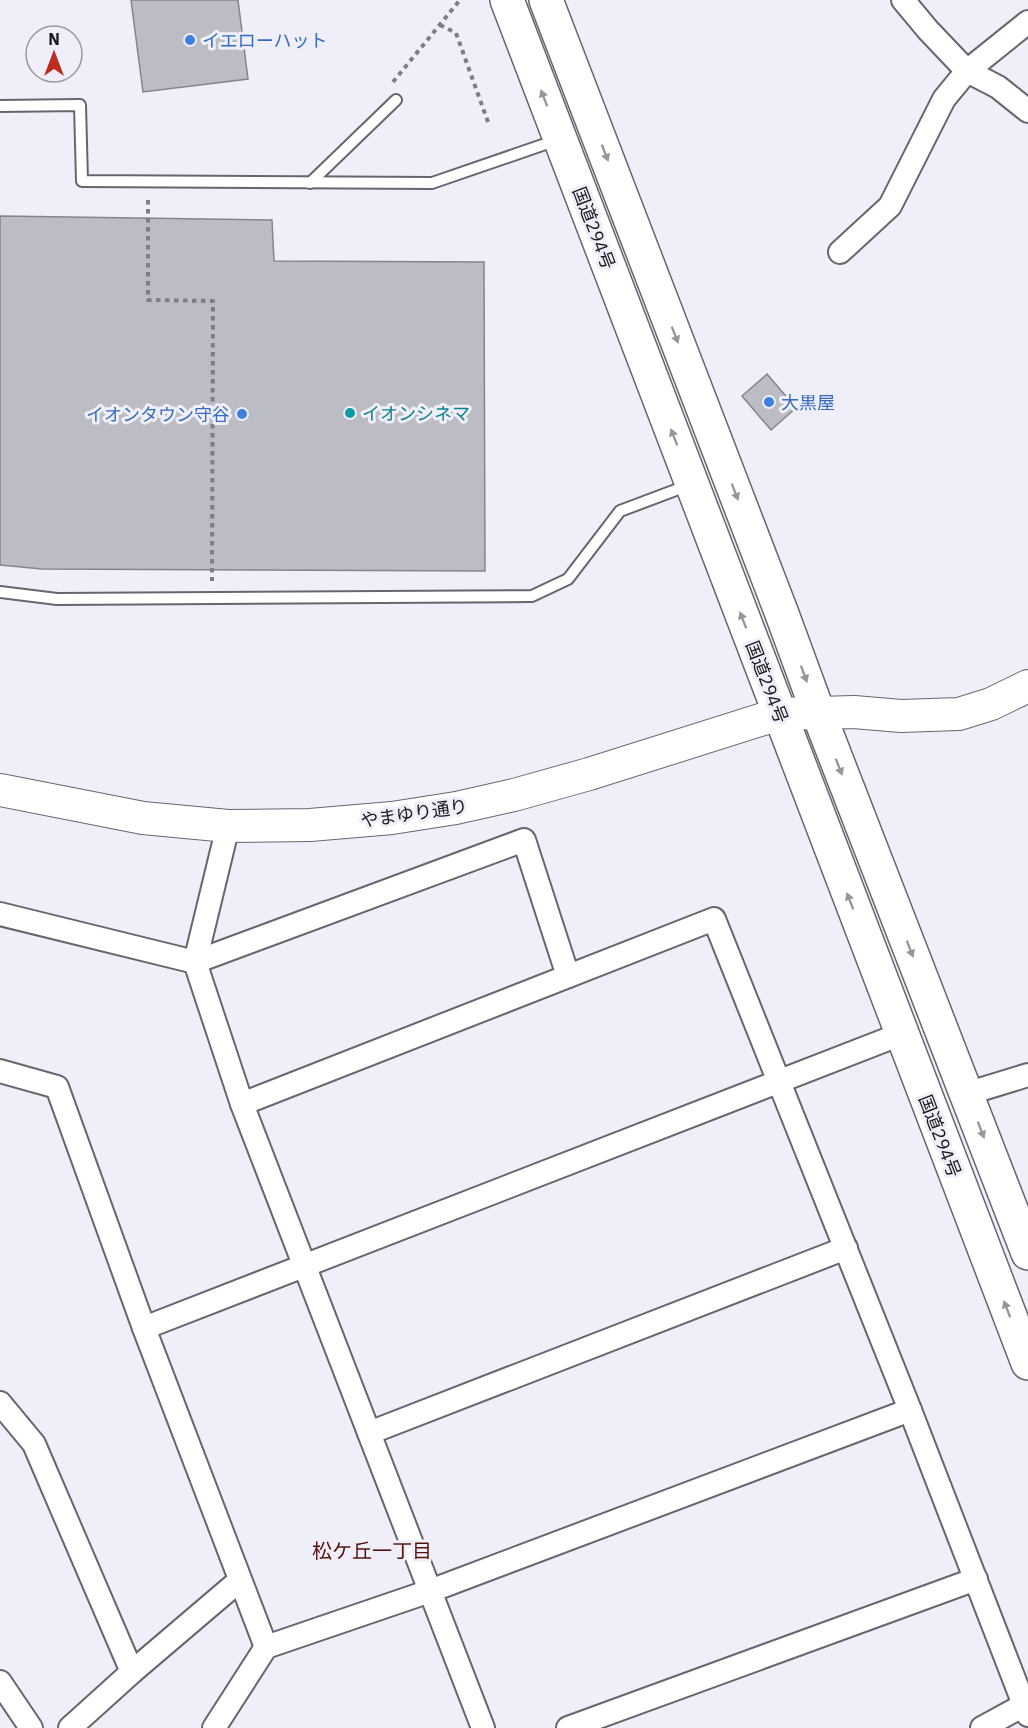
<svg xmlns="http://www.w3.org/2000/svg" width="1028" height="1728" viewBox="0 0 1028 1728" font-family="'IBM Plex Sans','Noto Sans JP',sans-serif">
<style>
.building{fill:#bcbcc4;stroke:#84848c;stroke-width:1.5}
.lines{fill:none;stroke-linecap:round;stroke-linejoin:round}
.lane-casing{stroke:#66666e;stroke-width:14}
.street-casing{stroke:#66666e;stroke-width:26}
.secondary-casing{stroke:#66666e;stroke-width:34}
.highway-casing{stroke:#66666e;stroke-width:36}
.path{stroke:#7e7d84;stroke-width:4;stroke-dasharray:4.5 4.5;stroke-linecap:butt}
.lane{stroke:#fff;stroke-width:10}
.street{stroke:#fff;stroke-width:22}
.secondary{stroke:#fff;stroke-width:32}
.highway{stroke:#fff;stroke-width:33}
.oneway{fill:#979798}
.shop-dot{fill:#3f7fe0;stroke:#f0eff9;stroke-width:2}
.culture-dot{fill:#0f9aa8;stroke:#f0eff9;stroke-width:2}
.labels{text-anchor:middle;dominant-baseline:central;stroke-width:6;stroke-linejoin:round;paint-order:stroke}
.shop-label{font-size:18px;fill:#366cbe;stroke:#f0eff9;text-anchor:start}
.street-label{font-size:18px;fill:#18181b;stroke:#f0eff9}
.culture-label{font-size:18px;fill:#0d838f;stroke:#f0eff9;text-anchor:start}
.neighbourhood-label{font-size:20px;fill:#54100a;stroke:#f0eff9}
</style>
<rect width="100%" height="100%" fill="#f0eff9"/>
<g class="building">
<polygon points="131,0 238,0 248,79 143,92"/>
<polygon points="0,216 272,220 274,261 484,262 485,571 42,569 0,565"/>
<polygon points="767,374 796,408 771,430 742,396"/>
</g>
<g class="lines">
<defs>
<g id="lane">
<polyline points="0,106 80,105 82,181 432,183 557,140"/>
<polyline points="310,183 396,100"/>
<polyline points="0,592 57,599 532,596 568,579 620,511 689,485"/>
</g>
<g id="street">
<polyline points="903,0 928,30 967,71 998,87 1028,111"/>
<polyline points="840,252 890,206 944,99 967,71 1028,22"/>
<polyline points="228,826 195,962 242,1104 483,1728"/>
<polyline points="0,914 195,962 524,840 568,976"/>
<polyline points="0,1071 57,1087 144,1328 266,1647"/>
<polyline points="966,1094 1028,1075"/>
<polyline points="242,1104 714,919 910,1410 1028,1715"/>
<polyline points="144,1328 901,1034"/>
<polyline points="0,1403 34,1444 132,1672"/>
<polyline points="369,1433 846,1248"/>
<polyline points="0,1682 31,1728"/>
<polyline points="70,1728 132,1672 240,1580"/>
<polyline points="214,1728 266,1647 430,1591 910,1410"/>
<polyline points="568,1728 976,1579"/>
<polyline points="982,1728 1024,1705"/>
</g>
<polyline id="secondary" points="0,790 143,818 228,826 310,825 392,818 456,808 514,795 589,774 779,714 854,712 901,716 959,714 991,704 1028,686"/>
<g id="highway">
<polyline points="507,0 1028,1363"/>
<polyline points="546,0 782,614 818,712 1028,1253"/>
</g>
</defs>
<use href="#lane" class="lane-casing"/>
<use href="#street" class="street-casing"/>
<use href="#secondary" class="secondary-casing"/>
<use href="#highway" class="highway-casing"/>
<g class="path">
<polyline points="440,25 456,33 488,122"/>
<polyline points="393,82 460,0"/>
<polyline points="148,200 148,300 213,301 212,581"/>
</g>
<use href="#lane" class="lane"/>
<use href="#street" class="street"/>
<use href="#secondary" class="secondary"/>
<use href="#highway" class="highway"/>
</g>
<defs><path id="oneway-solid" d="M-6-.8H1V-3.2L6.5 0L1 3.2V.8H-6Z" transform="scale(1.5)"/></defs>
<g class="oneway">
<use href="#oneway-solid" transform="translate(544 98) rotate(-111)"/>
<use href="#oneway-solid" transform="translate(605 153) rotate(69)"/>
<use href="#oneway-solid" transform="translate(675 335) rotate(69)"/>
<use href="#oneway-solid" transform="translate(674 437) rotate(-111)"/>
<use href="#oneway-solid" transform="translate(735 492) rotate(69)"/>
<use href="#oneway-solid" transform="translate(743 620) rotate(-111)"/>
<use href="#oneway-solid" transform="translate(804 674) rotate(70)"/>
<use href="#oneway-solid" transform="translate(839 767) rotate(69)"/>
<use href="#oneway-solid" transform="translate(850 901) rotate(-111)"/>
<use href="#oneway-solid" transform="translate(910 949) rotate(69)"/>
<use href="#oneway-solid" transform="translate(981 1130) rotate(69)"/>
<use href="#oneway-solid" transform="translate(1007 1309) rotate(-111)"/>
</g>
<g class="shop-dot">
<circle cx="190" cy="40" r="6"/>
<circle cx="769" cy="402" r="6"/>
<circle cx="242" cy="414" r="6"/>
</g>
<circle class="culture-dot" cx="350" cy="413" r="6"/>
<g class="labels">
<g class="shop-label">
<text x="202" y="40">イエローハット</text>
<text x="781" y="402">大黒屋</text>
<text x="230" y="414" text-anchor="end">イオンタウン守谷</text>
</g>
<g class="street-label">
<text transform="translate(594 228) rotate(69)">国道294号</text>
<text transform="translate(767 682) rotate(69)">国道294号</text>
<text transform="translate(414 813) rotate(-8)">やまゆり通り</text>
<text transform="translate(940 1136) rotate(69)">国道294号</text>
</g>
<g class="culture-label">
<text x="362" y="413">イオンシネマ</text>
</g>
<g class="neighbourhood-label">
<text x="372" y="1550">松ケ丘一丁目</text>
</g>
</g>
<g transform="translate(54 54)"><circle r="28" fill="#f0eff9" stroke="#9a99a0" stroke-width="1.5"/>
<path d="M0-4.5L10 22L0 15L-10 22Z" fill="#bb2d20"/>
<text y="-9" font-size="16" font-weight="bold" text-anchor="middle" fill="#18181b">N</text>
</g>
</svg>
